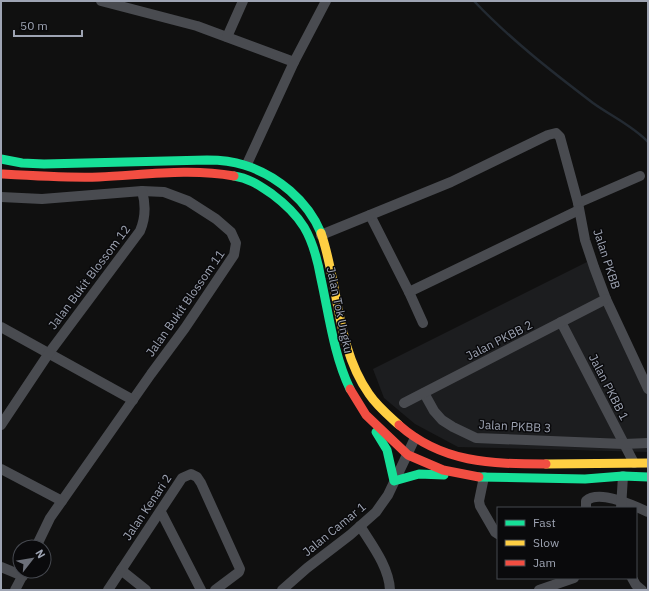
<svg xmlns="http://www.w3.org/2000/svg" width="649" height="591" viewBox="0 0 649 591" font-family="'IBM Plex Sans',sans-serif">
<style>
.built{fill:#1c1d1f}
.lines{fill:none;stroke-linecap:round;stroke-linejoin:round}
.stream{stroke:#232a32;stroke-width:2.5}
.street{stroke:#494b50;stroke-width:10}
.fast{stroke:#16e098;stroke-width:9}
.slow{stroke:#ffcf43;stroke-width:9}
.jam{stroke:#f24e42;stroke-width:9}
.labels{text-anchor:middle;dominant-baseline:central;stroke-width:3;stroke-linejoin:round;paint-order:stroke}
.street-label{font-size:12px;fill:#9ea4b3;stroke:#0a0a0c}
</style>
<rect width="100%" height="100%" fill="#101010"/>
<polygon class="built" points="587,262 648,391 648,452 458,447 415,424 384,398 373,369"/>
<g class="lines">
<path class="stream" d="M 474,1 C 510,39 551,71 593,103 C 611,116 633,126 648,142"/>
<g class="street">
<polyline points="101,1 197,26 294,62"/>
<polyline points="227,37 243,1"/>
<polyline points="247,164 294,62 326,1"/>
<polyline points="1,197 42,199 142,191 164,192 188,201 216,219 231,232 236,243 234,255 185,328 151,374 50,518 36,547"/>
<polyline points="578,203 640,176"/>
<polyline points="370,215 409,292 423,323"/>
<polyline points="321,235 451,182 548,135 556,133 560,137 578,203 585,240 594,267 606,299 648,389"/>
<polyline points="409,292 579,210"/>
<polyline points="561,322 634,463"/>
<polyline points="1,327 133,400"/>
<polyline points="424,393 434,411 442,420 453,427 476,438 624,444 648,443"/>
<polyline points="404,403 606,299"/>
<path d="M 1,425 L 49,353 L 140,231 C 146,217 146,205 142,191"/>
<polyline points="1,469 62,501"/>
<polyline points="484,477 479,501 480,506 495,532 498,534"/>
<path d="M 586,508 L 586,501 C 599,489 635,506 648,512"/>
<polyline points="621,508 623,476"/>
<polyline points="161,512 201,590"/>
<path d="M 360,526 C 372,545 389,567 390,590"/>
<polyline points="1,567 23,576"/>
<polyline points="121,570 146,590"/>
<polyline points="632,578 636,585 642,590"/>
<polyline points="15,590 25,571"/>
<polyline points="108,590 182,478 191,474 197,477 201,483 240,569 239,572 215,590"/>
<polyline points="282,590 307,568 350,535 376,512 388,495 415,438"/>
<polyline points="539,590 574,578"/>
</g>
<g class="fast">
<path d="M 1,159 L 22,163 L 44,164 L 207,160 C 220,160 232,161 244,165 C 277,175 308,201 321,233"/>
<path d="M 234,176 C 249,178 260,186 272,194 C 284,203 296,214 304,227 C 313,242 318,262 321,279 C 329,315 334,356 350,389"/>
<polyline points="376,432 387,450 394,481 419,474 444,475"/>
<polyline points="479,477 585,479 623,476 648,477"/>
</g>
<g class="slow">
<path d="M 321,233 C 339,285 336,347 369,394 C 377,406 388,415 399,425"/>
<polyline points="546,464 648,463"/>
</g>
<g class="jam">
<path d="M 1,174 C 34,176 66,178 99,177 C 144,175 190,168 234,176"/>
<polyline points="350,389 366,415 408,455 443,470 479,477"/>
<path d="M 399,425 C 442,463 491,464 546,464"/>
</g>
</g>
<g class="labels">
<g class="street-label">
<text transform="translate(607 259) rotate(72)">Jalan PKBB</text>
<text transform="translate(89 277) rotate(-53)">Jalan Bukit Blossom 12</text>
<text transform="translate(185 303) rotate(-55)">Jalan Bukit Blossom 11</text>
<text transform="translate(340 310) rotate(78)">Jalan Tok Ungku</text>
<text transform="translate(499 340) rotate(-27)">Jalan PKBB 2</text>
<text transform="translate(609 387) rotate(63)">Jalan PKBB 1</text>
<text transform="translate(515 426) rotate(3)">Jalan PKBB 3</text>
<text transform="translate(147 507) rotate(-56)">Jalan Kenari 2</text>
<text transform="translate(334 529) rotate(-39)">Jalan Camar 1</text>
</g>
</g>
<rect width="649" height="591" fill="none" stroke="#9ea4b3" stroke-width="4"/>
<rect x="497" y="507" width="140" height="72" fill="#0a0a0c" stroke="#45484f"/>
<rect x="505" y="520" width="20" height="6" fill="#16e098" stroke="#45484f"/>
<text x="533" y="527" font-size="12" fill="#9ea4b3">Fast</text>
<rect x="505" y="540" width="20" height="6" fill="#ffcf43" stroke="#45484f"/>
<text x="533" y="547" font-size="12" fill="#9ea4b3">Slow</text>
<rect x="505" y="560" width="20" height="6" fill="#f24e42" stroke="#45484f"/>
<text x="533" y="567" font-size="12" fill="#9ea4b3">Jam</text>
<g transform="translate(32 559) rotate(59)"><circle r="19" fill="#0a0a0c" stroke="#45484f"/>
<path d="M0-3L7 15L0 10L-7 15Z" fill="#6c707a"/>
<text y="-6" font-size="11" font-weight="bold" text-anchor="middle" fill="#9ea4b3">N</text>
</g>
<path d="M14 30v6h68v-6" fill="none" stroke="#9ea4b3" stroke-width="2"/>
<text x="20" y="30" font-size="12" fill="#9ea4b3" stroke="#0a0a0c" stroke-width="3" paint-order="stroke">50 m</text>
</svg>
